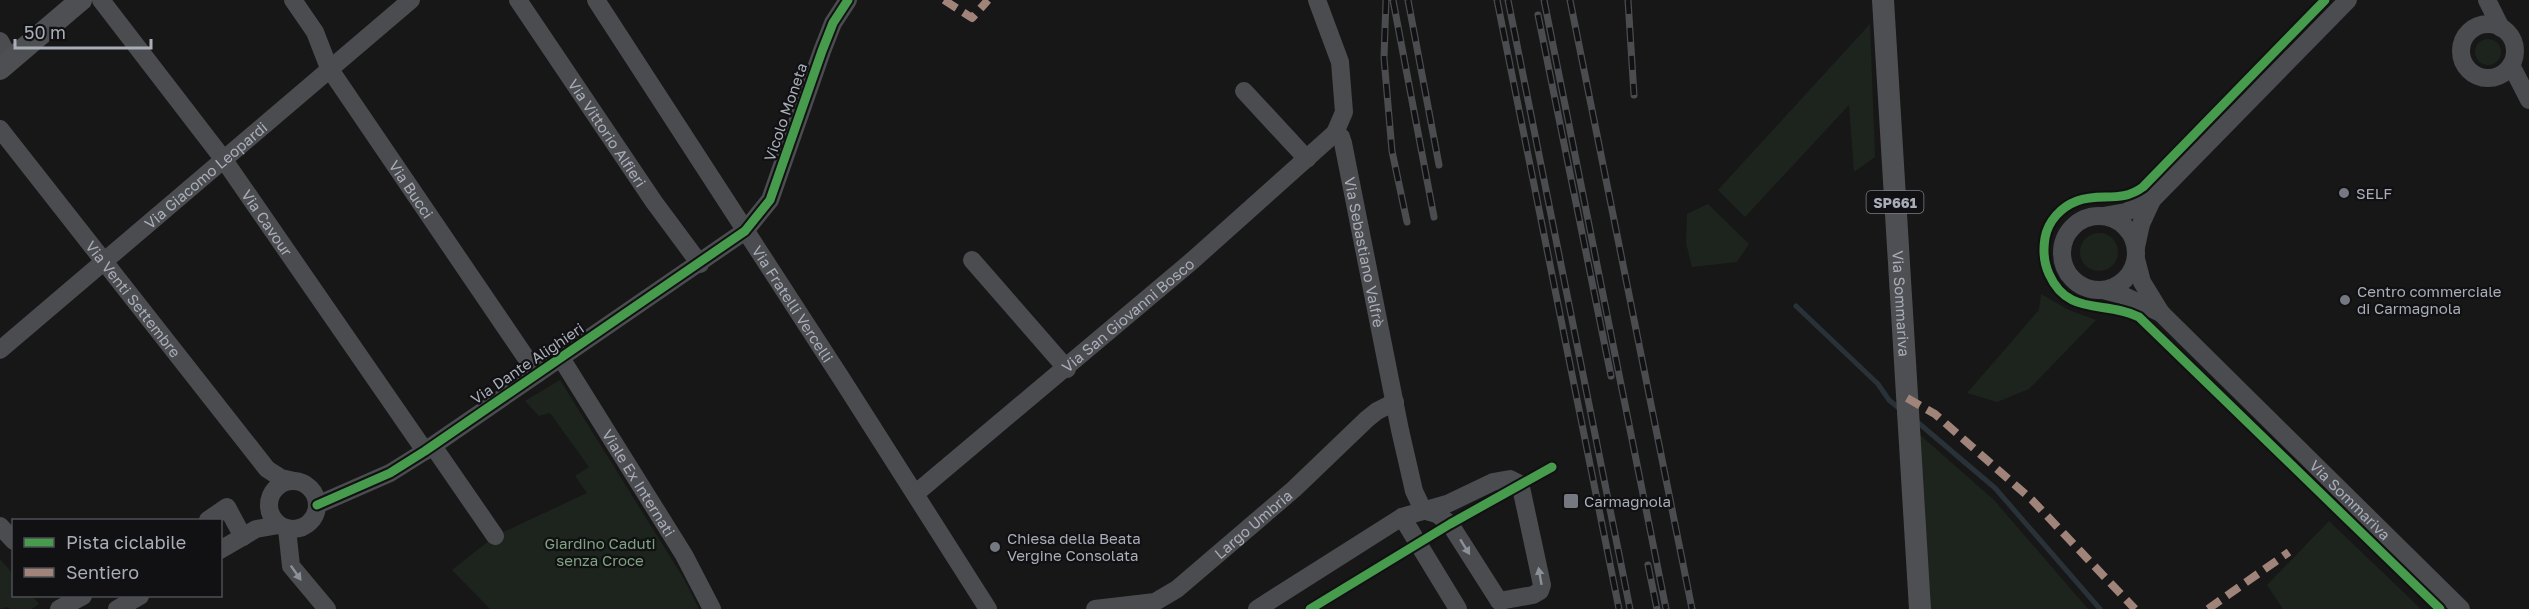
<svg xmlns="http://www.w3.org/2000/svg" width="2529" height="609" font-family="'Golos Text',sans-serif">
<rect width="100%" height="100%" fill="#171717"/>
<path fill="#1d241e" d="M1870 24 1875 157 1854 172 1849 105 1745 217 1718 190Z
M2475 52a13 13 0 1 1 26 0a13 13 0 1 1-26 0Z
M1708 204 1749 244 1737 262 1692 267 1686 243 1687 214Z
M2080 252a19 19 0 1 1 38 0a19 19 0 1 1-38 0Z
M2041 294 2069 310 2096 320 2029 389 1997 402 1967 393 2039 310Z
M560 380 684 579 699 609H490L452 570 495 536 587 493 575 476 589 467 550 413 539 416 525 401Z
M1919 434 1994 500 2088 609H1929Z
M2329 521 2421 609H2283L2267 585Z
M0 559 13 574 14 596H32L39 604 32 609H10L8 607 0 609Z"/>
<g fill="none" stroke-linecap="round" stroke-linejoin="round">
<path stroke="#2a3239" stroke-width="5" d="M1796 306 1878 384 1889 400 1900 409
M1915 420 1995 488 2100 609"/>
<g stroke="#4b4c50" stroke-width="18">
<path id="s1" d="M101 0 224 160 425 451"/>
<path id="s2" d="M293 0 315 32 329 68 537 374"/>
<path id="s3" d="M518 0 654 202 700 264"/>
<path id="s4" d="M596 0 843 381 988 609"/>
<path id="s5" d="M1317 0 1340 62 1344 112 1335 133 1341 137 1343 143 1400 430 1414 491 1423 510"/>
<path d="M2487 0 2501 28"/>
<circle cx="2488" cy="51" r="27"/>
<path d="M0 41 10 60"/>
<path d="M2511 65 2529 100"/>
<path d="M1244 91 1307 159"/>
<path id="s6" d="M0 129 267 469 281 478 294 481"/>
<circle cx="2099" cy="253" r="37"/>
<path d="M2103 216 2126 212 2152 200 2348 0"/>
<path d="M2136 247 2141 224 2152 200"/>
<path id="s7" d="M2136 259 2142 282 2161 313 2461 609"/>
<path d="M972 260 1067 369"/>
<path d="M2103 290 2122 295 2161 313"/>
<path id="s8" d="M0 350 411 0"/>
<path id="s9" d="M561 358 684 555 712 609"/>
<path d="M433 446 495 536"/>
<circle cx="293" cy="505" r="24"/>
<path id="s10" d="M915 494 1193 260 1335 133"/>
<path d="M317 505 390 473 425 451 745 231 770 200 822 51 833 23 848 0"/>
<path d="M1423 510 1437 514 1450 524 1499 601"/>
<path d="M1402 517 1458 609"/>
<path d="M208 520 227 507 243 537"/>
<path d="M0 526 14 541"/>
<path d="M287 529 291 566 327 609"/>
<path d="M220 550 256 529 279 525"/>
<path d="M59 609 83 596"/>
<path d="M117 609 140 596"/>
<path id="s11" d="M1095 609 1155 602 1177 589 1294 489 1367 419 1377 411 1395 402"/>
<path d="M1257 609 1402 517 1447 504 1493 482 1510 479 1520 484 1522 492 1542 585 1540 591 1533 595 1499 601"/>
</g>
<g stroke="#4d4f52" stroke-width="22">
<path id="s12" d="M1883 0 1920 609"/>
<path d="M0 69 81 0"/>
</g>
<defs>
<path id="rail" d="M1386 0 1384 58 1392 151 1407 222
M1393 0 1434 217
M1408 0 1439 165
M1497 0 1619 609
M1508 0 1630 609
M1544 0 1666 609
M1570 0 1692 609
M1628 0 1634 95
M1538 15 1611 376
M1648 565 1657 609"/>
</defs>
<use href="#rail" stroke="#4b4c4f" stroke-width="7"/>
<use href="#rail" stroke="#111113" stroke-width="4.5" stroke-dasharray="14" stroke-linecap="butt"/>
<path stroke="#a18479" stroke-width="8" stroke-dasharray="15 8" stroke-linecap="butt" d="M944 0 972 18 988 0
M1907 398 1935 414 2032 500 2135 609
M2208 609 2289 552"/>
<defs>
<path id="cycleway" d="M2325 0 2143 187C2120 204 2101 192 2077 201 2061 207 2048 221 2045 238 2043 250 2044 263 2049 274 2068 317 2105 300 2139 317L2440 609
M317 505 390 473 425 451 745 231 770 200 822 51 833 23 848 0
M1310 609 1450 524 1552 467"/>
</defs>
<use href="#cycleway" stroke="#111113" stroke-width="13"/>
<use href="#cycleway" stroke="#469c4c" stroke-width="9"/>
</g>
<defs><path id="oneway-solid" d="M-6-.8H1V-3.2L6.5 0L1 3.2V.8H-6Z" transform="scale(1.5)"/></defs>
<g fill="#8c9099">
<use href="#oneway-solid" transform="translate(1465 547) rotate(58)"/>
<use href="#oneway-solid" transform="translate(296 573) rotate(55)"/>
<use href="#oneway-solid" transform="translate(1540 576) rotate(-100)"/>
</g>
<g fill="#757880" stroke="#111113" stroke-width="2">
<circle cx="2344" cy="193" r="6"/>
<circle cx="2345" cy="300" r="6"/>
<rect x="1563" y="493" width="16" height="16" rx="3"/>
<circle cx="995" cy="547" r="6"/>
</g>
<g text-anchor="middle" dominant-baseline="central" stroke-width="4.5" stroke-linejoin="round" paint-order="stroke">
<rect fill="#111113" stroke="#7b7e86" stroke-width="1.5" x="1866.5" y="191" width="57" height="22" rx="4.5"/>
<g font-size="14" font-weight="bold" fill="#a8adb8">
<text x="1895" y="202">SP661</text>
</g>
<g font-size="15" fill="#a8adb8" stroke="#111113">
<text transform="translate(785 112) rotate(-71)">Vicolo Moneta</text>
<text stroke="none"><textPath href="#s3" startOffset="160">Via Vittorio Alfieri</textPath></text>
<text stroke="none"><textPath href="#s8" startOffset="270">Via Giacomo Leopardi</textPath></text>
<text stroke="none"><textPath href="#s2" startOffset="224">Via Bucci</textPath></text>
<text stroke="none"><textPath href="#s1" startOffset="278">Via Cavour</textPath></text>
<text stroke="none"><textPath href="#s5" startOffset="264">Via Sebastiano Valfrè</textPath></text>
<text stroke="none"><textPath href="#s6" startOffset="216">Via Venti Settembre</textPath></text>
<text stroke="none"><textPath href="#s4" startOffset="362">Via Fratelli Vercelli</textPath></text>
<text stroke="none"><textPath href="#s12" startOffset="304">Via Sommariva</textPath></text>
<text stroke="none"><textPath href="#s10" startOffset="278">Via San Giovanni Bosco</textPath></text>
<text transform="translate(527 363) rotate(-34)">Via Dante Alighieri</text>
<text stroke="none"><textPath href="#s9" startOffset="147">Viale Ex Internati</textPath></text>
<text stroke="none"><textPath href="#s7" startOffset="326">Via Sommariva</textPath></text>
<text stroke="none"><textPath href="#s11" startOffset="186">Largo Umbria</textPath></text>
</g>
<g font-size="15" fill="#a8adb8" stroke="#111113" text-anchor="start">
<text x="2356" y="193">SELF</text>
<text x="2357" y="291">Centro commerciale<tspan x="2357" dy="17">di Carmagnola</tspan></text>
<text x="1584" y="501">Carmagnola</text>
<text x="1007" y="538">Chiesa della Beata<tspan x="1007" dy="17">Vergine Consolata</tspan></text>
</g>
<g font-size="15" fill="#7fa381" stroke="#111113">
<text x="600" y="543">Giardino Caduti<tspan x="600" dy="17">senza Croce</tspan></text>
</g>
</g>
<rect x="12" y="519" width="210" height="78" fill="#111113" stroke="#4d4f55" stroke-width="1.5"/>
<rect x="24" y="538" width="30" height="9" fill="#469c4c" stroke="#4d4f55" stroke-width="1.5"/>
<text x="66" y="549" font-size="18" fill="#a8adb8">Pista ciclabile</text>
<rect x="24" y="568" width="30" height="9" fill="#a18479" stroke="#4d4f55" stroke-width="1.5"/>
<text x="66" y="579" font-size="18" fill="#a8adb8">Sentiero</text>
<path d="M15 39v9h136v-9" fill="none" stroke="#a8adb8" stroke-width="3"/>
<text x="24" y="39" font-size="18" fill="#a8adb8" stroke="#111113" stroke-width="4.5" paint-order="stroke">50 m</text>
</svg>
